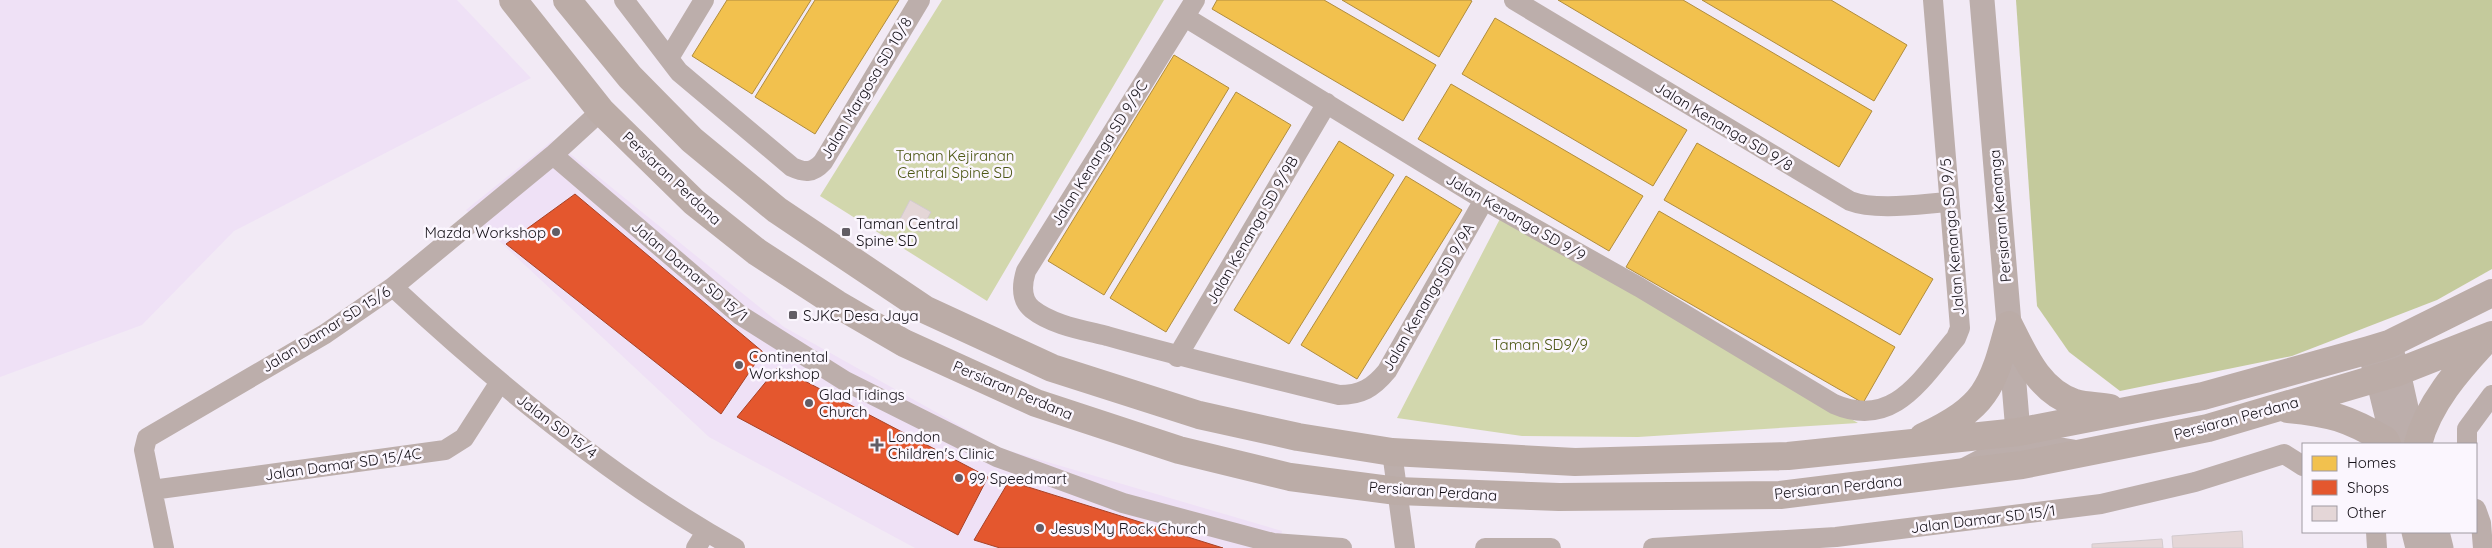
<svg xmlns="http://www.w3.org/2000/svg" width="2492" height="548" font-family="Quicksand,sans-serif">
<rect width="100%" height="100%" fill="#f2eaf5"/>
<path fill="#efe1f6" d="M0 0H457L531 78 234 231 142 325 0 377Z
M553 140 784 327 1000 448 1282 531 1278 548H915L709 437 466 210Z"/>
<path fill="#d2d7ad" d="M942 0H1164L987 301 820 196Z
M1502 215 1858 423 1638 437 1522 436 1397 418Z"/>
<path fill="#c4ca9c" d="M2016 0H2492V269L2437 300 2292 356 2120 391 2069 352 2037 306Z"/>
<path fill="#f2c14e" stroke="#b08c3e" d="M727 0H811L752 94 692 56Z
M815 0H899L815 134 755 97Z
M1217 0H1324L1436 65 1403 121 1212 9Z
M1342 0H1470L1472 1 1439 57Z
M1558 0H1683L1872 111 1839 167Z
M1702 0H1831L1907 45 1874 101Z
M1495 18 1687 130 1653 186 1462 74Z
M1174 55 1229 88 1104 295 1048 261Z
M1451 84 1643 196 1609 251 1418 139Z
M1236 92 1291 125 1166 332 1110 298Z
M1339 141 1394 175 1289 344 1234 310Z
M1697 143 1933 279 1900 335 1664 200Z
M1406 176 1462 210 1357 379 1301 345Z
M1659 211 1895 347 1863 403 1626 267Z"/>
<path fill="#e4572e" stroke="#a64227" d="M575 194 763 352 721 414 506 244Z
M778 367 988 477 958 535 737 417Z
M1009 481 1223 548H1000L974 540Z"/>
<path fill="#e4d6d7" stroke="#d3cbce" d="M910 200 931 212 920 232 899 221Z
M2242 531 2243 548H2173L2172 536Z
M2162 539 2163 548H2092V544Z"/>
<g fill="none" stroke-linecap="round" stroke-linejoin="round">
<path stroke="#bcaeab" stroke-width="20" d="M624 0 679 72 792 167C805 173 813 173 823 162L920 0
M1195 0 1026 271C1022 284 1020 299 1032 309 1052 325 1083 330 1107 336 1184 358 1261 376 1339 395 1361 395 1373 388 1387 371L1484 200
M1514 0 1850 201C1876 211 1920 204 1948 202
M1185 17 1484 200 1639 287 1834 404C1894 430 1922 378 1956 338L1960 328 1933 0
M669 58 704 0
M553 155 740 315 845 381 997 457 1123 503 1273 543 1342 548
M393 287C495 382 613 480 735 548
M1177 357 1327 103
M2467 444V429L2492 395
M1392 452 1405 548
M152 490 445 450 464 438 500 382
M2476 509 2481 523 2483 548
M2376 532 2377 548
M164 548 144 450 147 438 325 334 393 287 553 155 601 111
M696 548 706 532
M1485 548H1551
M1653 548 1836 537 2101 504 2195 482 2284 454 2303 466"/>
<path stroke="#bcaeab" stroke-width="25" d="M1982 0 2018 432 2031 445 2073 452
M2389 344 2398 372 2414 444
M2369 350 2378 378 2394 444
M1967 469 2006 449 2018 432
M2414 532 2418 548
M2437 532 2441 548"/>
<path stroke="#bbaca7" stroke-width="28" d="M513 0 601 111 694 202 757 252 837 304 904 343 1036 403 1179 450 1290 477 1397 491 1559 497 1780 495 2022 465 2208 428 2398 372 2492 335
M567 0 630 77 692 140 777 210 926 310 1052 368 1199 415 1298 437 1392 452 1575 462 1788 456 2018 432 2203 396 2369 350 2389 344 2492 293
M2009 325C2024 355 2039 391 2075 403 2085 406 2099 406 2110 408
M2288 409C2330 413 2348 418 2385 440L2387 444
M1923 437C1986 407 1992 389 2009 325
M2418 444C2428 404 2458 370 2486 340"/>
</g>
<g fill="#625d65" stroke="#fbf6fe" stroke-width="2">
<circle cx="556" cy="232" r="5"/>
<rect x="841" y="227" width="10" height="10" rx="2.5"/>
<rect x="788" y="310" width="10" height="10" rx="2.5"/>
<circle cx="739" cy="365" r="5"/>
<circle cx="809" cy="403" r="5"/>
<path d="M874.5 437.5h5v5h5v5h-5v5h-5v-5h-5v-5h5z"/>
<circle cx="959" cy="478" r="5"/>
<circle cx="1040" cy="528" r="5"/>
</g>
<g text-anchor="middle" dominant-baseline="central" stroke-width="5" stroke-linejoin="round" paint-order="stroke">
<g font-size="15" fill="#151118" stroke="#fbf6fe">
<text transform="translate(866 88) rotate(-59)">Jalan Margosa SD 10/8</text>
<text transform="translate(1724 126) rotate(31)">Jalan Kenanga SD 9/8</text>
<text transform="translate(1099 153) rotate(-58)">Jalan Kenanga SD 9/9C</text>
<text transform="translate(672 178) rotate(43)">Persiaran Perdana</text>
<text transform="translate(2000 216) rotate(-95)">Persiaran Kenanga</text>
<text transform="translate(1516 217) rotate(30)">Jalan Kenanga SD 9/9</text>
<text transform="translate(1252 230) rotate(-60)">Jalan Kenanga SD 9/9B</text>
<text transform="translate(1952 237) rotate(-95)">Jalan Kenanga SD 9/5</text>
<text transform="translate(690 271) rotate(40)">Jalan Damar SD 15/1</text>
<text transform="translate(1428 297) rotate(-60)">Jalan Kenanga SD 9/9A</text>
<text transform="translate(326 329) rotate(-32)">Jalan Damar SD 15/6</text>
<text transform="translate(1013 390) rotate(23)">Persiaran Perdana</text>
<text transform="translate(2236 418) rotate(-15)">Persiaran Perdana</text>
<text transform="translate(557 426) rotate(37)">Jalan SD 15/4</text>
<text transform="translate(343 464) rotate(-8)">Jalan Damar SD 15/4C</text>
<text transform="translate(1838 487) rotate(-6)">Persiaran Perdana</text>
<text transform="translate(1433 491) rotate(4)">Persiaran Perdana</text>
<text transform="translate(1983 519) rotate(-7)">Jalan Damar SD 15/1</text>
</g>
<g font-size="15" fill="#4c5613" stroke="#fbf6fe">
<text x="955" y="155">Taman Kejiranan<tspan x="955" dy="17">Central Spine SD</tspan></text>
<text x="1540" y="344">Taman SD9/9</text>
</g>
<g font-size="15" fill="#151118" stroke="#fbf6fe" text-anchor="start">
<text x="856" y="223">Taman Central<tspan x="856" dy="17">Spine SD</tspan></text>
<text x="546" y="232" text-anchor="end">Mazda Workshop</text>
<text x="803" y="315">SJKC Desa Jaya</text>
<text x="749" y="356">Continental<tspan x="749" dy="17">Workshop</tspan></text>
<text x="819" y="394">Glad Tidings<tspan x="819" dy="17">Church</tspan></text>
<text x="888" y="436">London<tspan x="888" dy="17">Children's Clinic</tspan></text>
<text x="969" y="478">99 Speedmart</text>
<text x="1050" y="528">Jesus My Rock Church</text>
</g>
</g>
<rect x="2302" y="443" width="175" height="90" fill="#fbf6fe" stroke="#9f9aa2"/>
<rect x="2312" y="456" width="25" height="15" fill="#f2c14e" stroke="#9f9aa2"/>
<text x="2347" y="468" font-size="15" fill="#151118">Homes</text>
<rect x="2312" y="480" width="25" height="15" fill="#e4572e" stroke="#9f9aa2"/>
<text x="2347" y="493" font-size="15" fill="#151118">Shops</text>
<rect x="2312" y="506" width="25" height="15" fill="#e4d6d7" stroke="#9f9aa2"/>
<text x="2347" y="518" font-size="15" fill="#151118">Other</text>
</svg>
